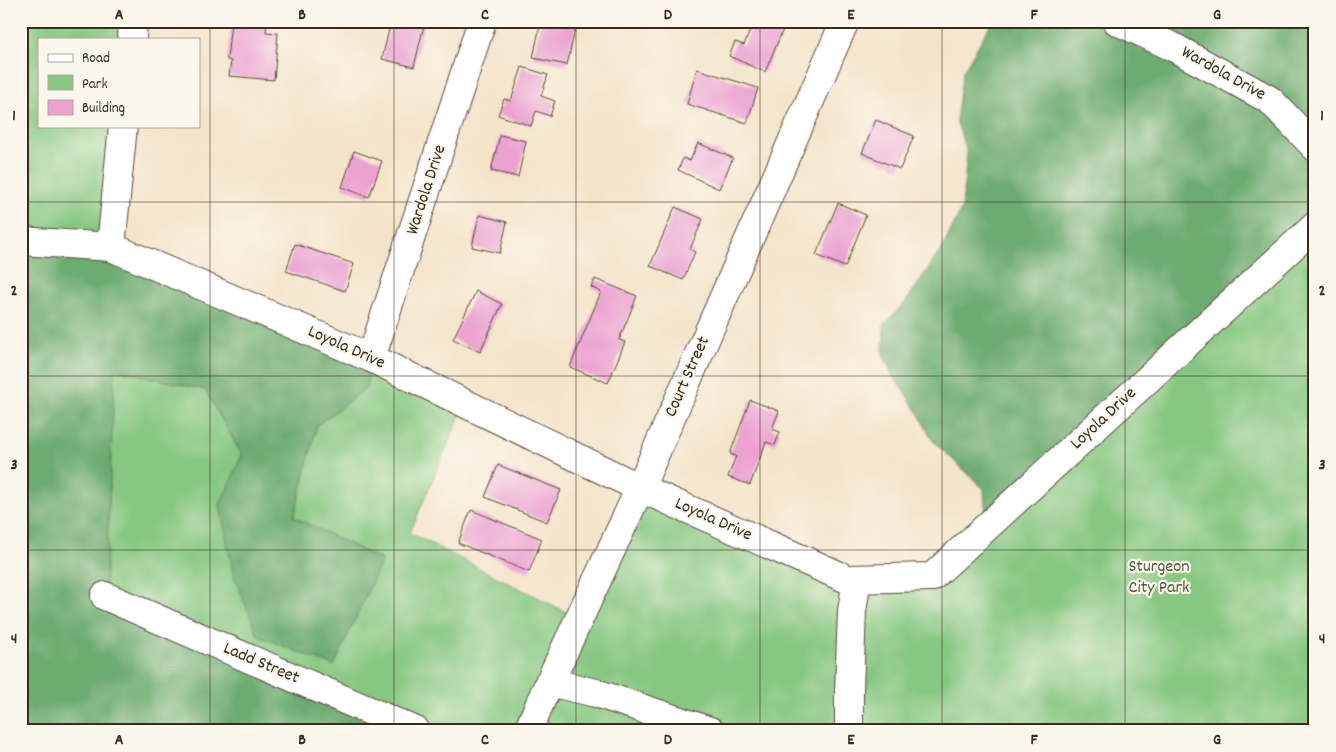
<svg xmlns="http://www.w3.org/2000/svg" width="1336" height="752" font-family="Dekko,sans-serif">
<rect width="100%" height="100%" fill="#fbf7ec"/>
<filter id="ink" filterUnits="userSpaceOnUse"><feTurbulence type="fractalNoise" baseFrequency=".02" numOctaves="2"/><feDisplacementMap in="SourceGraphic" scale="10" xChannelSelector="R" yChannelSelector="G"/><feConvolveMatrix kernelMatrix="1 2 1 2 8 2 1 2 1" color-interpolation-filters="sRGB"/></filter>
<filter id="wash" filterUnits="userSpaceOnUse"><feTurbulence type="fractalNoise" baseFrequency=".0096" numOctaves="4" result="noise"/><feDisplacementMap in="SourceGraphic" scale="20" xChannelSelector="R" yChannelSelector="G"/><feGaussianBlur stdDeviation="1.12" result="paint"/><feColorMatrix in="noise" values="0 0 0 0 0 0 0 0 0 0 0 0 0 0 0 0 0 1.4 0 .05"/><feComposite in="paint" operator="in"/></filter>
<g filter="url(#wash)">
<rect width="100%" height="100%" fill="#f4e4ca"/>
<path fill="#86c881" stroke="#607950" d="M21 21H126L124 39H39V126H114L104 238 21 232Z
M1315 226V731H416L105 596 114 369 205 390 242 455 220 505 382 560 294 517 317 425 366 388 371 358 465 404 410 533 578 618 640 488 847 579 932 577Z"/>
<path fill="#6cac6f" stroke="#546b46" d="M995 21H1315V226L989 525 985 507 984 489 933 441 916 409 892 375 883 355 884 325 906 301 943 247 962 207 967 153 956 120 963 71 989 27Z
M21 241 111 247 371 358 366 388 317 425 294 517 382 560 334 666 258 636 233 573 220 505 242 455 205 390 115 369 105 596 416 731H21Z"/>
<g id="blocks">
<path fill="#eba2d1" d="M231 21H267L266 32 278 33 274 80 229 76 231 61 227 60Z
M391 21H425L414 67 382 59Z
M541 21H577L567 65 533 58Z
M754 21H776L785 25 765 72 729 56 735 42 744 45Z
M522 67 548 75 541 96 555 101 550 116 536 111 531 126 498 115 504 99 511 101Z
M697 69 758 88 747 123 687 104Z
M876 120 914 136 900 169 862 153Z
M500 135 526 141 518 177 491 171Z
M698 143 733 158 719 189 678 170 683 158 690 161Z
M354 151 382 161 369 197 342 187Z
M838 203 866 215 845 267 816 255Z
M675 207 703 219 690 249 695 252 683 280 650 266Z
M479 215 507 222 500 253 472 247Z
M295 244 354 264 345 291 286 271Z
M595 279 637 296 619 340 625 342 608 383 570 367 601 292 591 287Z
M476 291 502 304 480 352 453 339Z
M750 400 779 411 772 429 780 432 775 445 766 442 750 485 728 477 736 456 730 454Z
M498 465 561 490 547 522 485 497Z
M471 510 542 539 529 572 458 543Z"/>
</g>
</g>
<g filter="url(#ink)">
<use href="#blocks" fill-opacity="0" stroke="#574638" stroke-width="1"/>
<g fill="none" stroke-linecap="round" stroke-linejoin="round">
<defs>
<path id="minor" d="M1117 21 1175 48 1270 100 1315 147
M132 39 133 21
M21 241 111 247 371 358 640 488 847 579 932 577 1315 226
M111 247 123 126
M371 358 482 21
M105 596 416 731
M549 682 596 693 710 731
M528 731 543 696 640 488 845 21
M849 731V690L852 611 857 579"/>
</defs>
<use href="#minor" stroke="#574638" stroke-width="30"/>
<use href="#minor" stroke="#fff" stroke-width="28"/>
</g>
</g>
<path fill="none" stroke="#3b2a1e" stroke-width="1" stroke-opacity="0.55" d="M210 21V731M394 21V731M576 21V731M760 21V731M942 21V731M1125 21V731M21 202H1315M21 376H1315M21 550H1315"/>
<g text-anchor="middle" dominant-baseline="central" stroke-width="4.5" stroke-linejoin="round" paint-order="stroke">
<g font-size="18" fill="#3b2a1e" stroke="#fbf7ec">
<text transform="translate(1223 74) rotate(29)">Wardola Drive</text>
<text transform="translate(427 190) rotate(-72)">Wardola Drive</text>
<text transform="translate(346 348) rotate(24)">Loyola Drive</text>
<text transform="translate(688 377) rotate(-66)">Court Street</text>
<text transform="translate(1104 419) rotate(-43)">Loyola Drive</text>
<text transform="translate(713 520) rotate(24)">Loyola Drive</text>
<text transform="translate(261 664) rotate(23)">Ladd Street</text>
</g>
<g font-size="18" fill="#52593c" stroke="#fbf7ec">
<text x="1159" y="567">Sturgeon<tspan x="1159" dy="21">City Park</tspan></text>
</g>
</g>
<rect width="1336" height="752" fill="none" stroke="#fbf7ec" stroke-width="55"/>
<rect x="38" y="38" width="162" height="90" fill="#fbf7ec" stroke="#aea59a"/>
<rect x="48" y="54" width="25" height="8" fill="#ffffff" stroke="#aea59a"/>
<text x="82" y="62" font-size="15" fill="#3b2a1e">Road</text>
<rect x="48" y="75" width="25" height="15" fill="#86c881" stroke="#aea59a"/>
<text x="82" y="88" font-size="15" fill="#3b2a1e">Park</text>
<rect x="48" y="100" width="25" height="15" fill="#eba2d1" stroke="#aea59a"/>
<text x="82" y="112" font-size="15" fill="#3b2a1e">Building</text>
<rect x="28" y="28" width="1280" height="696" fill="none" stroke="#3b2a1e" stroke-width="2"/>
<g font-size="16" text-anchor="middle" font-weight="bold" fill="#3b2a1e">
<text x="119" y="19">A</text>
<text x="302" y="19">B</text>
<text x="485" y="19">C</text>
<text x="668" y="19">D</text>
<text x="851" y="19">E</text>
<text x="1034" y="19">F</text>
<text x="1217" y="19">G</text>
<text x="14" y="120">1</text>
<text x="1322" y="120">1</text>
<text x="14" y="295">2</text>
<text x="1322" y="295">2</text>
<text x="14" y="469">3</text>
<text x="1322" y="469">3</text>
<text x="14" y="643">4</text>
<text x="1322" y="643">4</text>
<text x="119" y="744">A</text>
<text x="302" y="744">B</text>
<text x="485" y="744">C</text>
<text x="668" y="744">D</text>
<text x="851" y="744">E</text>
<text x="1034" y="744">F</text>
<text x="1217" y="744">G</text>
</g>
</svg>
